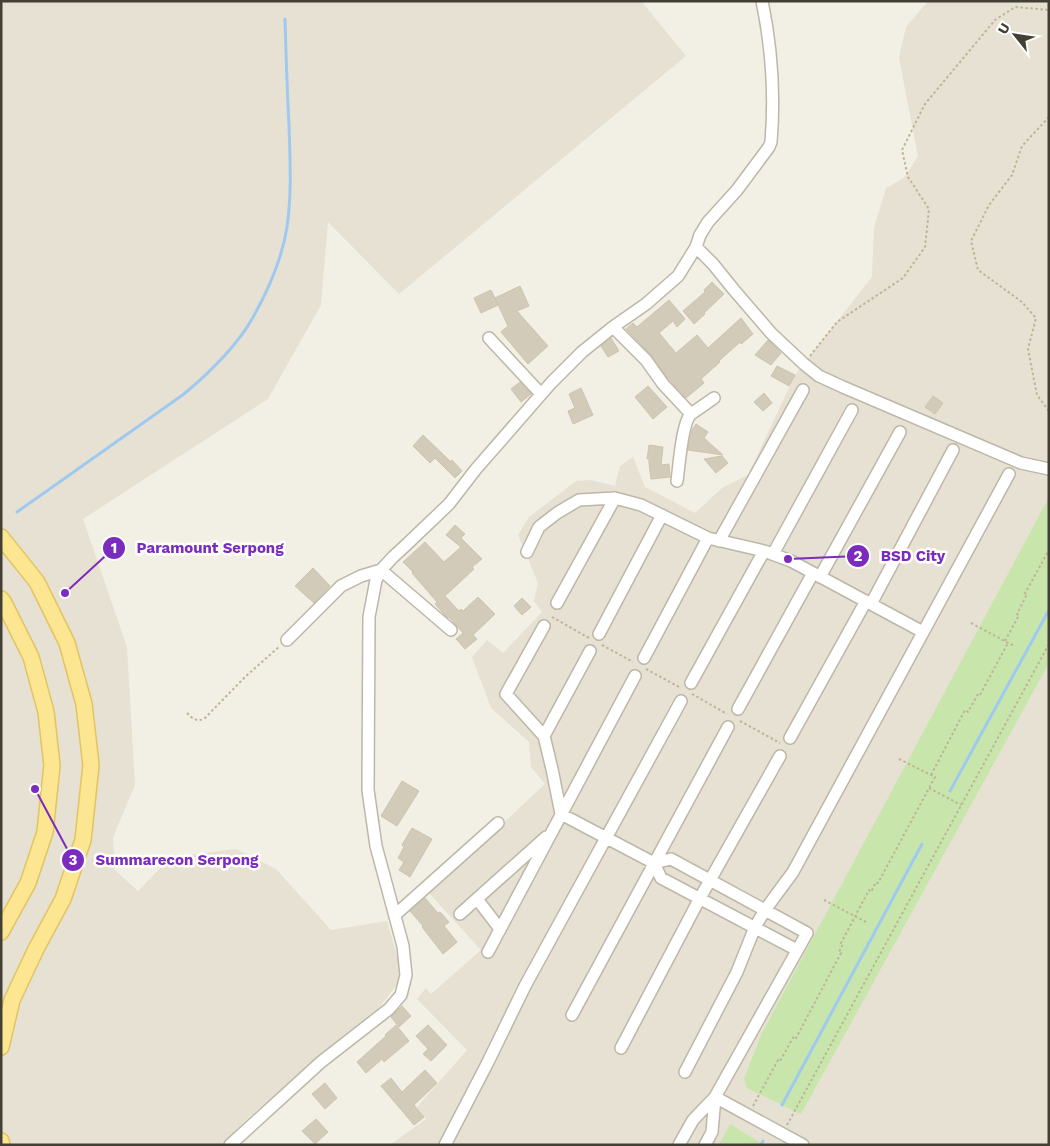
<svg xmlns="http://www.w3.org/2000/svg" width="1050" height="1146" font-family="'Work Sans',sans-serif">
<rect width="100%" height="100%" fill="#f2efe4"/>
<path fill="#e6e1d2" d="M1 1H641L686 56 399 294 328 222 321 305 268 399 83 519 127 647 135 785 113 837 115 870 138 891 171 857 236 849 276 869 331 930 387 921 399 962 398 983 379 1008 250 1116 221 1145H1Z
M928 1H1049V1145H390L426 1119 417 1107 467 1050 417 999 426 988 431 994 481 950 429 893 545 784 531 767 529 742 491 708 472 657 487 640 503 653 542 612 534 601 538 583 518 535 529 517 576 481 591 480 615 486 620 466 633 457 645 487 695 513 722 488 748 475 795 375 872 277 874 228 886 188 904 178 918 156 899 58 906 27Z"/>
<path fill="#c8e6ac" d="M1049 497V663L801 1114 747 1088 744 1079 761 1035Z
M730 1124 764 1145H719Z"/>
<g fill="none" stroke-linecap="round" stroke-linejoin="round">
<path stroke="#9fc9ef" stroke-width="3" d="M17 512 184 394C209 373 236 347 252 319 268 291 282 259 287 227 292 193 290 159 289 125 287 89 286 54 285 19
M950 791 1049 610
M782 1105 922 844
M761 1145 763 1141"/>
</g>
<path fill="#d3cbb9" stroke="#cec3ad" d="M712 282 724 294 704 313 705 314 694 324 683 311 705 292 704 290Z
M520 286 529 306 517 311 548 346 528 364 501 332 508 326 495 298Z
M491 290 498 305 481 313 474 298Z
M669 300 685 319 677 327 673 321 659 333 676 353 697 335 708 348 741 318 753 334 741 344 740 342 719 361 720 362 701 379 704 383 686 398 667 377 651 355 626 329 633 323 637 327Z
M611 338 619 351 608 357 601 346Z
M768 340 781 353 771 365 755 355Z
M777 366 795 375 789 386 771 376Z
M520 382 531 394 521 402 511 389Z
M648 386 667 407 653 419 635 397Z
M581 388 593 415 573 424 568 411 575 408 569 394Z
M764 393 772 403 763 411 754 402Z
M933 396 943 403 935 414 925 407Z
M696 424 708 432 704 438 723 455 688 450 692 430Z
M423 435 451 462 452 460 462 471 455 478 435 458 430 463 413 446Z
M649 445 663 447 661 465 669 464 670 477 651 479 649 463V459H647Z
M722 456 728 463 716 473 704 459Z
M455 525 465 534 461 538 482 559 472 567 474 569 445 596 459 611 461 609 463 611 478 597 495 614 473 635 477 639 465 649 456 639 463 633 449 617 448 618 444 614 435 604 437 602 412 573 413 572 403 562 425 542 444 562 461 547 446 535Z
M313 568 330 586 314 603 295 586Z
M522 598 531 607 522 615 514 606Z
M402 781 419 791 397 826 381 816Z
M412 828 432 839 410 877 399 870 404 862 398 858 404 847 402 845Z
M425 898 438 913 440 912 449 922 444 926 457 942 443 954 422 927 423 926 410 911Z
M402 1006 411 1016 399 1027 391 1017Z
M396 1025 409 1041 384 1062 382 1059 366 1073 357 1062 386 1036 385 1035Z
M428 1025 447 1045 431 1061 423 1054 428 1049 416 1036Z
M425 1070 437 1083 414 1105 424 1117 414 1125 381 1086 391 1078 402 1092Z
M325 1083 337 1098 325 1109 312 1094Z
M316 1119 328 1132 315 1144 302 1131Z"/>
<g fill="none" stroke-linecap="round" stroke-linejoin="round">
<defs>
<path id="minor" d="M696 247 713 264 734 290 771 333 804 364 819 376 843 387 1021 463 1049 469
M613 327 646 360 663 384 691 414 714 398
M489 338 541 394
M677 481C679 467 682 422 691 414
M719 541 803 390
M527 552 539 527 557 513 579 500 615 498 641 505 708 538 764 551 791 561 923 632
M773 554 852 410
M820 577 900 432
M557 603 615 498
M871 604 953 450
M544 626 506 694 544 736 552 769 561 814 654 863 661 878 797 950
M599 634 662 515
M287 640 341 586 361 576 381 570 451 630
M644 658 708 538
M691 683 764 551
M738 709 813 573
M544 736 590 651
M790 738 866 601
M654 863 671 859 807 933 715 1097 693 1120 679 1145
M477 899 500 929
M460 914 546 837
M395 915 498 823
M488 952 635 676
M572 1015 728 727
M621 1048 700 898 780 756
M685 1072 737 972 755 927 765 910 793 872 1009 474
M715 1097 803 1145
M230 1145 321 1062 389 1009 401 995 406 975 403 946 376 846 368 790 369 617 376 580 381 570 393 557 405 546 449 504 476 469 551 383 582 352 613 327 646 304 678 276 696 247 700 235 708 222 737 190 769 147 771 142C775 94 772 49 762 1
M445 1145 488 1062 525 986 681 701
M705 1145 712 1132 715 1097"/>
<path id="major" d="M1 537 37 582 67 643 84 704 91 765 83 840 63 899 36 949 12 1000 1 1047
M1 599 4 603 31 657 46 712 52 765 45 832 28 883 1 932
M1 1141 2 1145"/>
</defs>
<use href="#minor" stroke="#bdb7a7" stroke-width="14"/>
<use href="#major" stroke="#e2c461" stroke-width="18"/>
<path stroke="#bfb498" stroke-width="2" stroke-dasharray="2.5 2.5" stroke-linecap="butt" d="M1049 117 1022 146 1012 175 989 205 971 241 978 270 1022 302 1036 318 1028 349 1037 395 1049 411
M810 356 837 322 903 278 925 247 929 209 908 177 902 150 925 104 995 20 1015 7 1049 10
M552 617 589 638
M971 623 1014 646
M1005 641 1019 615 1017 614 1026 596 1024 595 1049 550
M602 645 633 662
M646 669 681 688
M692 694 727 714
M187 713C192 718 196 722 204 719L246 676 280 646
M740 721 780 743
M931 775 965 710 968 712 978 694 980 695 1008 643
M929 788 961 805
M824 900 866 922
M753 1106 778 1060 780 1061 794 1036 796 1038 841 953 839 952 843 944 841 943 869 890 871 892 876 882 878 883 935 777 899 759
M787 1125 1049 644"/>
<use href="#minor" stroke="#fff" stroke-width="11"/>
<use href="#major" stroke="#fde691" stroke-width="15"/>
</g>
<path fill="none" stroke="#7b2cbf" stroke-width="2" d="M65 593L114 548M788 559L858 556M35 789L73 860"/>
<g fill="#7b2cbf" stroke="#fff" stroke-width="2">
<circle cx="65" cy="593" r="5"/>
<circle cx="788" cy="559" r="5"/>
<circle cx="35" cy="789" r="5"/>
<circle cx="114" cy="548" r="12"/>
<circle cx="858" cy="556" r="12"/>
<circle cx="73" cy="860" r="12"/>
</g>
<g font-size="15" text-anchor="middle" font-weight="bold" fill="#fff">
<text x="114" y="553">1</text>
<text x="858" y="561">2</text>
<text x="73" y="865">3</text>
</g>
<g font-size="15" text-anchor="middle" font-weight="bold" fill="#7b2cbf" stroke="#fff" stroke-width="5" stroke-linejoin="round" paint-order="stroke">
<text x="210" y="553">Paramount Serpong</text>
<text x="913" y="561">BSD City</text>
<text x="177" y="865">Summarecon Serpong</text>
</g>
<rect width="1050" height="1146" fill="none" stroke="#443f34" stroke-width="5"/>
<g transform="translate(1015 35) rotate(300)" stroke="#ffffff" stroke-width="4" paint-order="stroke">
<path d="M0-4L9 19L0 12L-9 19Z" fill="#443f34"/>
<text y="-8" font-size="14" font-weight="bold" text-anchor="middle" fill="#443f34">U</text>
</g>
</svg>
